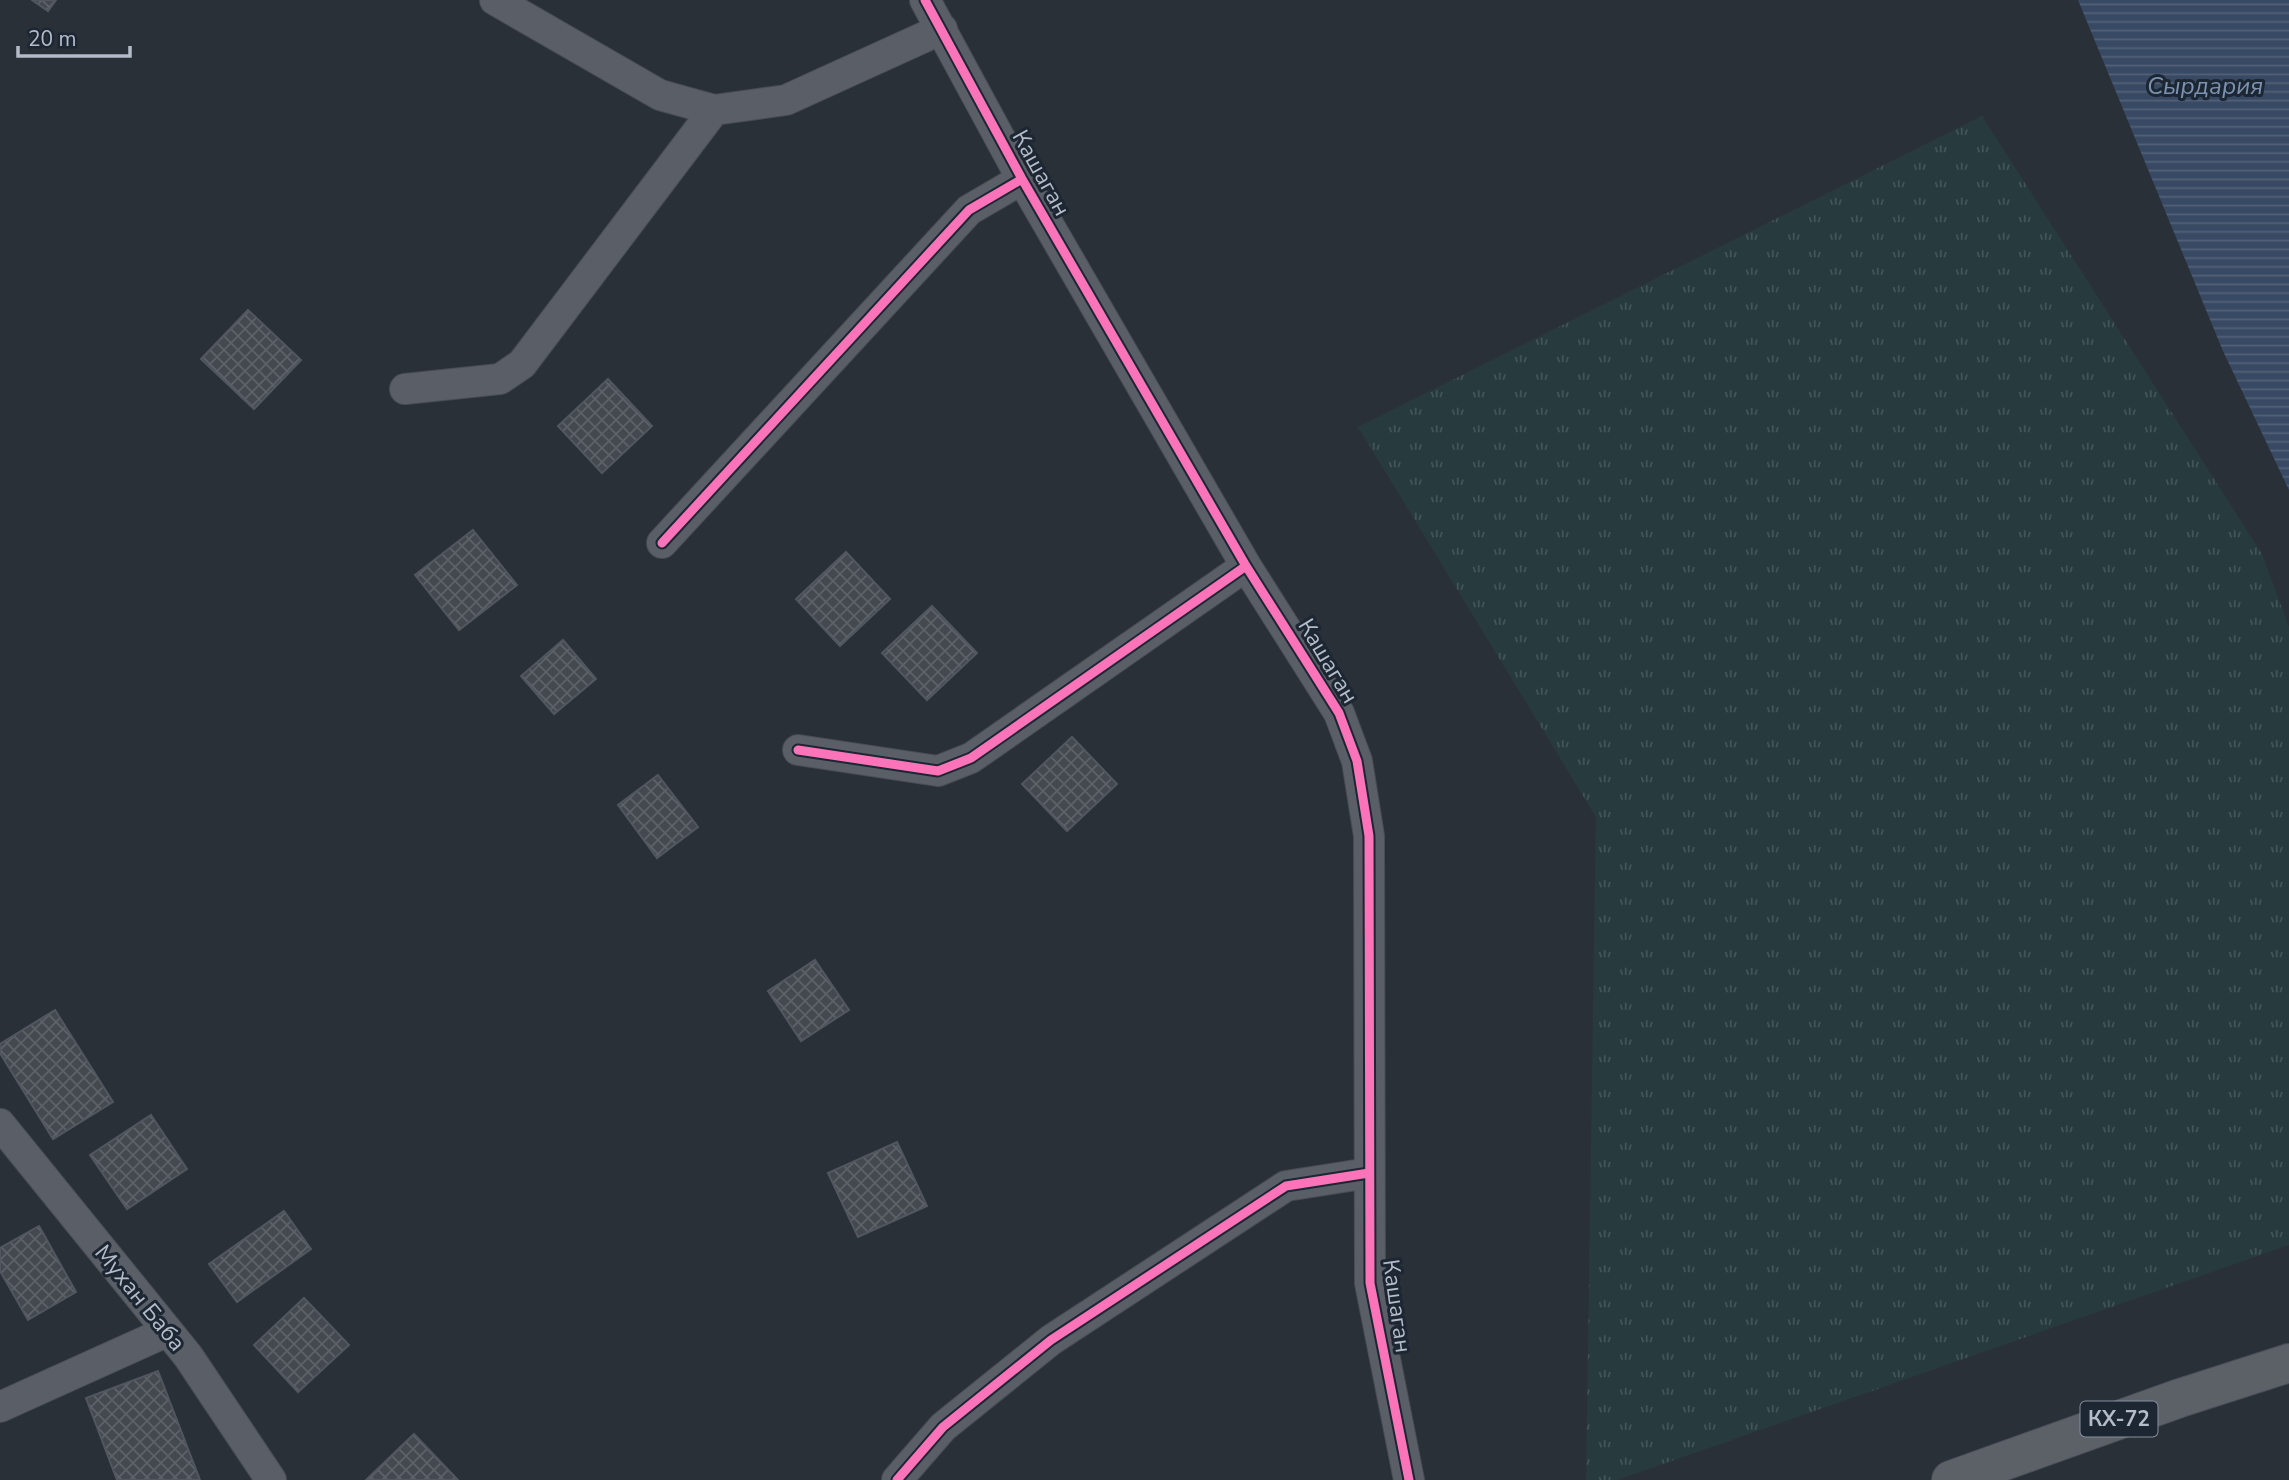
<svg xmlns="http://www.w3.org/2000/svg" width="2289" height="1480" font-family="'Nunito Sans',sans-serif">
<defs>
<pattern id="grass-tufts" width="24" height="20" patternUnits="userSpaceOnUse" patternTransform="scale(1.75)"><rect width="24" height="20" fill="#273a3e"/><path d="M3 7l-1-3M5 7V3M7 7l1-3M15 17l-1-3M17 17v-4M19 17l1-3" fill="none" stroke="#445559"/></pattern>
<pattern id="water-rules" width="6" height="5" patternUnits="userSpaceOnUse" patternTransform="scale(1.75)"><rect width="6" height="5" fill="#384963"/><path d="M0 2.5h6" fill="none" stroke="#526178"/></pattern>
<pattern id="building-cross-hatch" width="8" height="8" patternUnits="userSpaceOnUse" patternTransform="scale(1.75)"><rect width="8" height="8" fill="#444950"/><path d="M0 0l8 8M0 8l8-8" fill="none" stroke="#5d6168"/></pattern>
</defs>
<rect width="100%" height="100%" fill="#2a3038"/>
<path fill="url(#grass-tufts)" d="M1982 116 2262 554 2289 627V1245L1617 1480H1586L1596 817 1358 427Z"/>
<path fill="url(#water-rules)" d="M2078 0H2289V490L2223 351Z"/>
<path fill="url(#building-cross-hatch)" stroke="#52575f" stroke-width="2" d="M32 0H56L48 11Z
M248 310 301 360 254 409 201 359Z
M608 379 652 426 602 473 558 426Z
M473 530 517 585 459 630 415 575Z
M846 552 890 599 840 646 796 599Z
M932 606 977 653 927 700 882 653Z
M563 640 596 679 554 714 521 676Z
M1072 737 1117 784 1067 831 1022 784Z
M658 775 698 827 657 858 618 805Z
M815 960 849 1010 801 1041 768 991Z
M55 1010 113 1102 53 1139 0 1053V1044Z
M151 1115 187 1169 127 1209 90 1155Z
M897 1142 927 1206 858 1237 828 1173Z
M284 1211 311 1249 237 1302 209 1264Z
M39 1226 76 1292 28 1320 0 1271V1248Z
M304 1298 349 1345 298 1392 254 1345Z
M158 1371 200 1480H117L86 1398Z
M414 1434 458 1480H366Z"/>
<g fill="none" stroke-linecap="round" stroke-linejoin="round">
<defs>
<path id="minor" d="M495 0 660 95 714 110 786 100 942 29
M925 0 1022 179 1246 566 1339 713 1357 761 1369 836 1370 1283 1409 1480
M405 389 500 379 522 364 714 110
M662 543 969 210 1022 179
M798 750 938 771 971 758 1246 566
M0 1124 188 1356 271 1480
M0 1407 166 1332
M897 1480 943 1427 1051 1340 1286 1186 1369 1173"/>
<path id="primary" d="M1951 1480 2180 1398 2289 1363"/>
</defs>
<use href="#minor" stroke="#484c53" stroke-width="32"/>
<use href="#primary" stroke="#484c55" stroke-width="40"/>
<use href="#minor" stroke="#5a5e66" stroke-width="30"/>
<use href="#primary" stroke="#5c6168" stroke-width="38"/>
<defs>
<path id="cycleway" d="M925 0 1022 179 1246 566 1339 713 1357 761 1369 836 1370 1283 1409 1480
M662 543 969 210 1022 179
M798 750 938 771 971 758 1246 566
M897 1480 943 1427 1051 1340 1286 1186 1369 1173"/>
</defs>
<use href="#cycleway" stroke="#1d2633" stroke-width="13"/>
<use href="#cycleway" stroke="#fb73b8" stroke-width="9"/>
</g>
<g text-anchor="middle" dominant-baseline="central" stroke-width="6" stroke-linejoin="round" paint-order="stroke">
<rect fill="#1d2633" stroke="#878f9c" stroke-width="2" x="2080.5" y="1401.5" width="77" height="35" rx="5"/>
<g font-size="21" font-weight="bold" fill="#b4bcc9">
<text x="2119" y="1419">КХ-72</text>
</g>
<g font-size="23" fill="#b4bcc9" stroke="#1d2633">
<text transform="translate(1041 173) rotate(61)">Кашаган</text>
<text transform="translate(1328 661) rotate(59)">Кашаган</text>
<text transform="translate(140 1298) rotate(51)">Мухан Баба</text>
<text transform="translate(1397 1306) rotate(82)">Кашаган</text>
</g>
<g font-size="24" font-style="italic" fill="#7c92b1" stroke="#1d2633">
<text x="2205" y="86">Сырдария</text>
</g>
</g>
<path d="M18 46v10h112v-10" fill="none" stroke="#b4bcc9" stroke-width="3.5"/>
<text x="28" y="46" font-size="21" fill="#b4bcc9" stroke="#1d2633" stroke-width="5" paint-order="stroke">20 m</text>
</svg>
